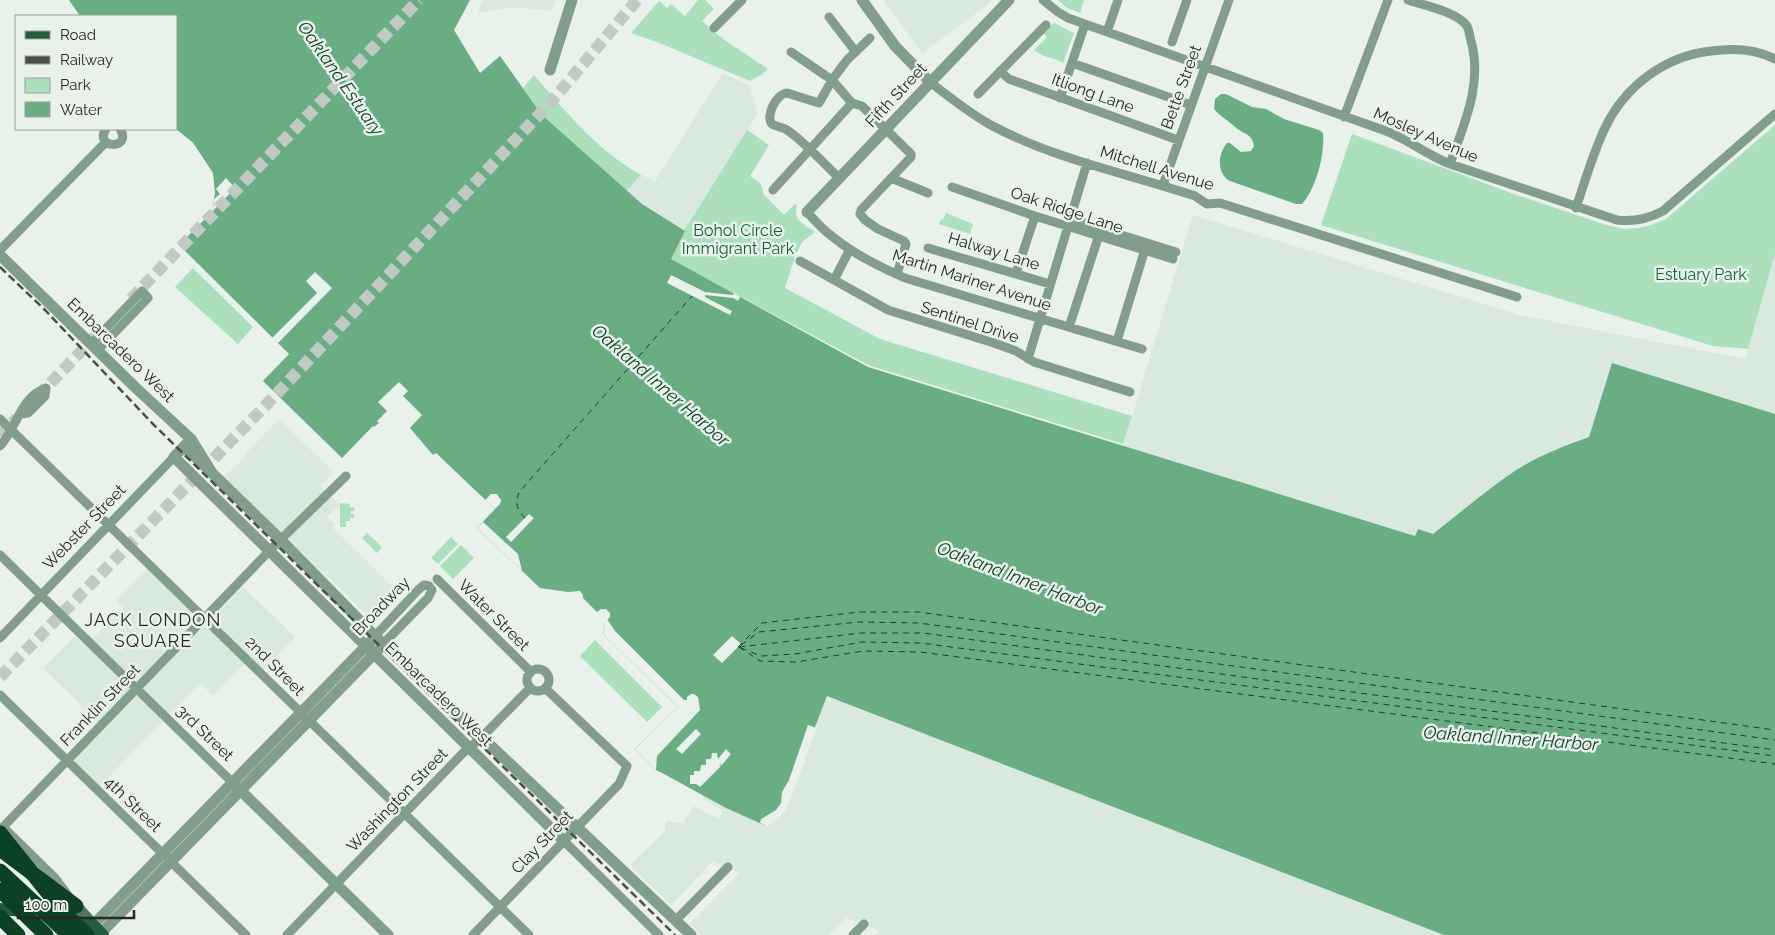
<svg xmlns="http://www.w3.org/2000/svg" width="1775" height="935" font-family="Raleway,sans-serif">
<rect width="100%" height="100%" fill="#e8f1ea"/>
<path fill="#d9e9dd" d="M483 0H556L552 11 511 7 478 13Z
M883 0H992L985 7 922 53Z
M723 73 750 86 757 114 685 231 642 204 626 191 641 175 655 181Z
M1193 215 1520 315 1745 359 1775 254V414L1612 363 1589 437 1566 445 1539 457 1507 476 1433 534 1416 536 1123 446Z
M279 419 334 472 320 486 340 505 327 517 336 525 333 528 394 588 397 586 403 592 393 602 391 600 387 603 372 620 224 477 246 456 245 454Z
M149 568 207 625 243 587 295 637 263 670 250 658 213 695 200 683 99 787 73 761 104 728 43 668 75 636 85 646 123 608 116 601Z
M827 695 1444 935H875L879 931 846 918 829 935H701L690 924 740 873 713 861 671 905 630 865 665 831 666 821 684 823 693 806 719 819 723 810 702 798 704 795 764 825 784 807Z"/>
<path fill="#acdfbc" d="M698 0H705L714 9 702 21 723 39 768 69 761 75 750 81 657 42 631 33 659 1 667 8 671 4 685 16Z
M1058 0H1084L1080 13 1067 8Z
M1054 23 1074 33 1063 63C1053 57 1043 58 1034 50L1047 37 1043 33Z
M534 75C566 112 597 150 641 175L626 191 542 115 523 88Z
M1775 125V254L1748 349 1713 346 1321 225 1352 134 1514 194 1606 225 1624 229 1638 228 1651 225 1666 219Z
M747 130 769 145 750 176C758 181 763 184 763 194L784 215 795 204 797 206C792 220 805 225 815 232L802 242 795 256 785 288 880 339 1132 416 1123 444 868 365 670 259 681 236Z
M946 213 973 224 970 234 939 224 941 219 943 220Z
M193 268 253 327 238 344 175 287Z
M340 503 350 504V507L355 508 354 511H351V514H354V518H350V521H346V527H340Z
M367 533 382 547 377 553 362 538Z
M451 537 458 544 438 564 431 558Z
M461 545 474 558 453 579 440 566Z
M595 640 662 707 647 722 580 656Z"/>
<path fill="#6bad82" d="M69 0H470L454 30 480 73 500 56 542 115 642 204 685 231 671 259 868 367 1415 536 1418 529 1433 534C1457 515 1481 495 1506 477 1531 459 1560 447 1589 437L1612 363 1775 414V935H1444L827 696 784 807 764 825 726 808 664 774 656 770 635 749 678 707 602 633 605 630 603 624 610 617V613L606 609H601L597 612 583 598V595L580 591 568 592 540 588 477 528 495 509 436 453 433 455 410 428 422 415 403 396 408 391 399 382 378 402 387 411 377 421 379 423 374 427 373 426 342 458 263 381 289 354 179 245 212 212 215 193 213 173 193 143 176 129V16H80Z
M1221 94H1226L1252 107 1266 109 1284 119 1319 130 1323 133C1325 154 1316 189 1302 204H1296L1230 181C1216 173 1218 154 1227 143H1230L1241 152 1251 151 1254 146C1252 133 1243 134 1235 127 1229 121 1220 116 1214 109L1215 99Z"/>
<path fill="#e8f1ea" d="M174 129H176L193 143 213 174 214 199 220 194 216 189 226 178 235 188 212 212 214 201 211 203 213 193 211 174 191 145Z
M315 272 332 288 278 343 272 338 317 293 306 281Z
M671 275 705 292 733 295 734 293 740 297 738 301 733 298 705 295V297L732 311 730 315 667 283Z
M491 494H497L501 500 500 504 495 509 485 500Z
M529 514 534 518 511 542 506 537Z
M483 522 518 554 522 571 477 528Z
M607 619 615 631 684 700H687V697L691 694H694L698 697 700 710 657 756 656 770 635 749 678 707 602 633 605 630 603 624Z
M732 636 741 644 722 663 713 655Z
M808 725 817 728 787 808 781 816 767 826 760 823 761 819 776 810 781 803 782 792 789 780Z
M696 729 701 734 682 754 676 749Z
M726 749 731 754 722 765 719 764 721 766 700 787 696 784H690V775H694V771H700L701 765H706V759H711L712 753H717L718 759Z"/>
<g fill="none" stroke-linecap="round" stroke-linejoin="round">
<path stroke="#114427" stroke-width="1" stroke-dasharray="6 5" stroke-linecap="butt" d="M525 518C517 510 514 502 520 491L692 296
M741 645 759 632 859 622 919 623 1775 740
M738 647 762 623 859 612H918L1775 730
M739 647 760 661 796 662 863 651 920 652 1775 764
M739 647 861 633H923L1775 750
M741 648 761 656 795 654 862 642 921 643 1775 756"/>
<path stroke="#c1c9c3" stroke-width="12" stroke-dasharray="12 6" stroke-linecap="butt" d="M131 299 419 0
M38 396 97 335
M0 436 17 418
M0 677 269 402 551 102 637 0"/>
<path stroke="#829e8a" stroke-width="9" d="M1043 0 1058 12 1068 18 1386 131C1409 140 1427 155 1450 164L1617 220C1634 222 1648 219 1663 211L1775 114
M1408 0C1423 5 1458 12 1467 26 1469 30 1470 37 1471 41 1483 84 1464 124 1450 164
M829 17 855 51
M714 28 742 0
M1107 32 1118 0
M1172 42 1187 0
M791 52 832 80 847 60 870 38
M1072 63 1191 105
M1000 71 1009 79 1178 140
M930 82C949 97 968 112 989 124 1053 159 1126 173 1195 196L1207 204 1220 203 1517 297
M978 94 1046 25
M1060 98 1085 24
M1344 117 1388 0
M106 129C93 149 133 150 120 129
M839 178C823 163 805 142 787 130 783 127 776 127 772 124 765 117 776 94 787 93L819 103 832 80 852 103 862 106 911 154V157L861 210 860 214 865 220 878 229 904 241 906 244 897 274
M891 178 928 193
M1163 185 1229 0
M952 187 1035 216 1173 259
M773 190 852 103
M1576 208C1585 181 1593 153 1605 128 1625 86 1665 56 1711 51 1732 48 1756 49 1775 59
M807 212C815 221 823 230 833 237 853 254 880 267 905 278L1142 349
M1070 219 1176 252
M928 248 1050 284
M0 250 106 142
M800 261 888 310 994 343 1016 351 1034 362 1130 392
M1016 273 1035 216
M834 280 850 249
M1069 327 1100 232
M1117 341 1146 246
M91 344 142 291 148 298 98 350
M1028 359 1087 163
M0 419 529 935
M0 446C17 428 20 397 46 388L45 396 28 413 21 414
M183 447 208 470
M0 555 232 782
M437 579 531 672
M375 636 418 590 424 585 429 586 432 590 428 598 383 644
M0 638 174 457
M527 680a11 11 0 1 1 22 0a11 11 0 1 1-22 0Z
M0 695 246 935
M3 827 276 544 346 476
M3 827 55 878 67 894
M564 841 659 935
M676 920 728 867
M287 935 463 753 481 738 530 688
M473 935 619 784 627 766 545 688
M853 935 864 924"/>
<path stroke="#829e8a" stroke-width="11" d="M862 0 895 46 930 82
M550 70 572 0
M807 212 1009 0
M0 255 137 389 191 439 212 473 281 540 375 636 691 935
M191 439 174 457 564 841
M237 787 388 935
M93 925 371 641
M101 933 379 649"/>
<path stroke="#4e775b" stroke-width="12" d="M76 906 93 925"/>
<path stroke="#255b3a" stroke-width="12" d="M0 909 24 911
M71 921 93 925
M93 925 103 935"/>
<path stroke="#0c4124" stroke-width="15" d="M0 849 76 906
M0 917 18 935"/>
<path stroke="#4a4f4b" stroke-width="2.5" stroke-dasharray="8 4" stroke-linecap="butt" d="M0 267 46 311 152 423 675 935"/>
<path stroke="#0c4124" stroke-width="15" d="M0 833 65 914 87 935
M0 871 69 935
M0 890 46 935"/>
</g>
<g text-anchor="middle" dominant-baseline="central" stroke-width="5" stroke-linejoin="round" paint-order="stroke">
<g font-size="16" fill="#262926" stroke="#e8f1ea">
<text transform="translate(1181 87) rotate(-70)">Bette Street</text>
<text transform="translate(1093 93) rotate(20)">Itliong Lane</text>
<text transform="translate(896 95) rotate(-47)">Fifth Street</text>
<text transform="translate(1426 135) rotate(24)">Mosley Avenue</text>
<text transform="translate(1157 168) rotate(17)">Mitchell Avenue</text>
<text transform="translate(1067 210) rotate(18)">Oak Ridge Lane</text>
<text transform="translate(994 251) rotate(17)">Halway Lane</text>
<text transform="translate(972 280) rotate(18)">Martin Mariner Avenue</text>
<text transform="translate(970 322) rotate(18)">Sentinel Drive</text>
<text transform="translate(121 350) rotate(44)">Embarcadero West</text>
<text transform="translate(84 527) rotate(-46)">Webster Street</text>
<text transform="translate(381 606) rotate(-46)">Broadway</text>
<text transform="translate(494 615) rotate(45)">Water Street</text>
<text transform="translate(275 666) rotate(45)">2nd Street</text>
<text transform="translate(439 694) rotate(44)">Embarcadero West</text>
<text transform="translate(100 705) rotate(-46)">Franklin Street</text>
<text transform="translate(205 733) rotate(44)">3rd Street</text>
<text transform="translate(397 800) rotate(-46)">Washington Street</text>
<text transform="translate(133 804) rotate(44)">4th Street</text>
<text transform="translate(542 842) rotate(-46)">Clay Street</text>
</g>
<g font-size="16" fill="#146138" stroke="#e8f1ea">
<text x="738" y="230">Bohol Circle<tspan x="738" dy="18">Immigrant Park</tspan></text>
<text x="1701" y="274">Estuary Park</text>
</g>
<g font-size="18" font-style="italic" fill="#114427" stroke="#e8f1ea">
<text transform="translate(341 78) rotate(55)">Oakland Estuary</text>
<text transform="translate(661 385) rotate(41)">Oakland Inner Harbor</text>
<text transform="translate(1020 578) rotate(21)">Oakland Inner Harbor</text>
<text transform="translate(1511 738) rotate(4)">Oakland Inner Harbor</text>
</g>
<g font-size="18" letter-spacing="1" fill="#262926" stroke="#e8f1ea">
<text x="153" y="619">JACK LONDON<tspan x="153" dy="21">SQUARE</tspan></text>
</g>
</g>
<rect x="15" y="15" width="162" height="115" fill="#e8f1ea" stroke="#9aa19c"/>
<rect x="25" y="31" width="25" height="8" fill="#255b3a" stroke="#9aa19c"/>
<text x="60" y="40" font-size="15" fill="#262926">Road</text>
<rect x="25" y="56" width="25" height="8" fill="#4a4f4b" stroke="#9aa19c"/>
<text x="60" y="65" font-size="15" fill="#262926">Railway</text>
<rect x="25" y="78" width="25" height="15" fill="#acdfbc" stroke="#9aa19c"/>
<text x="60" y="90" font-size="15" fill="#262926">Park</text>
<rect x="25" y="102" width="25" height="15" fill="#6bad82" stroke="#9aa19c"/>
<text x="60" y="115" font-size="15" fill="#262926">Water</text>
<path d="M18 910v8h116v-8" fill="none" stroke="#262926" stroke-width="2.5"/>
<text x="25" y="910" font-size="15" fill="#262926" stroke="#e8f1ea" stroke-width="4" paint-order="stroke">100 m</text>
</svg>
